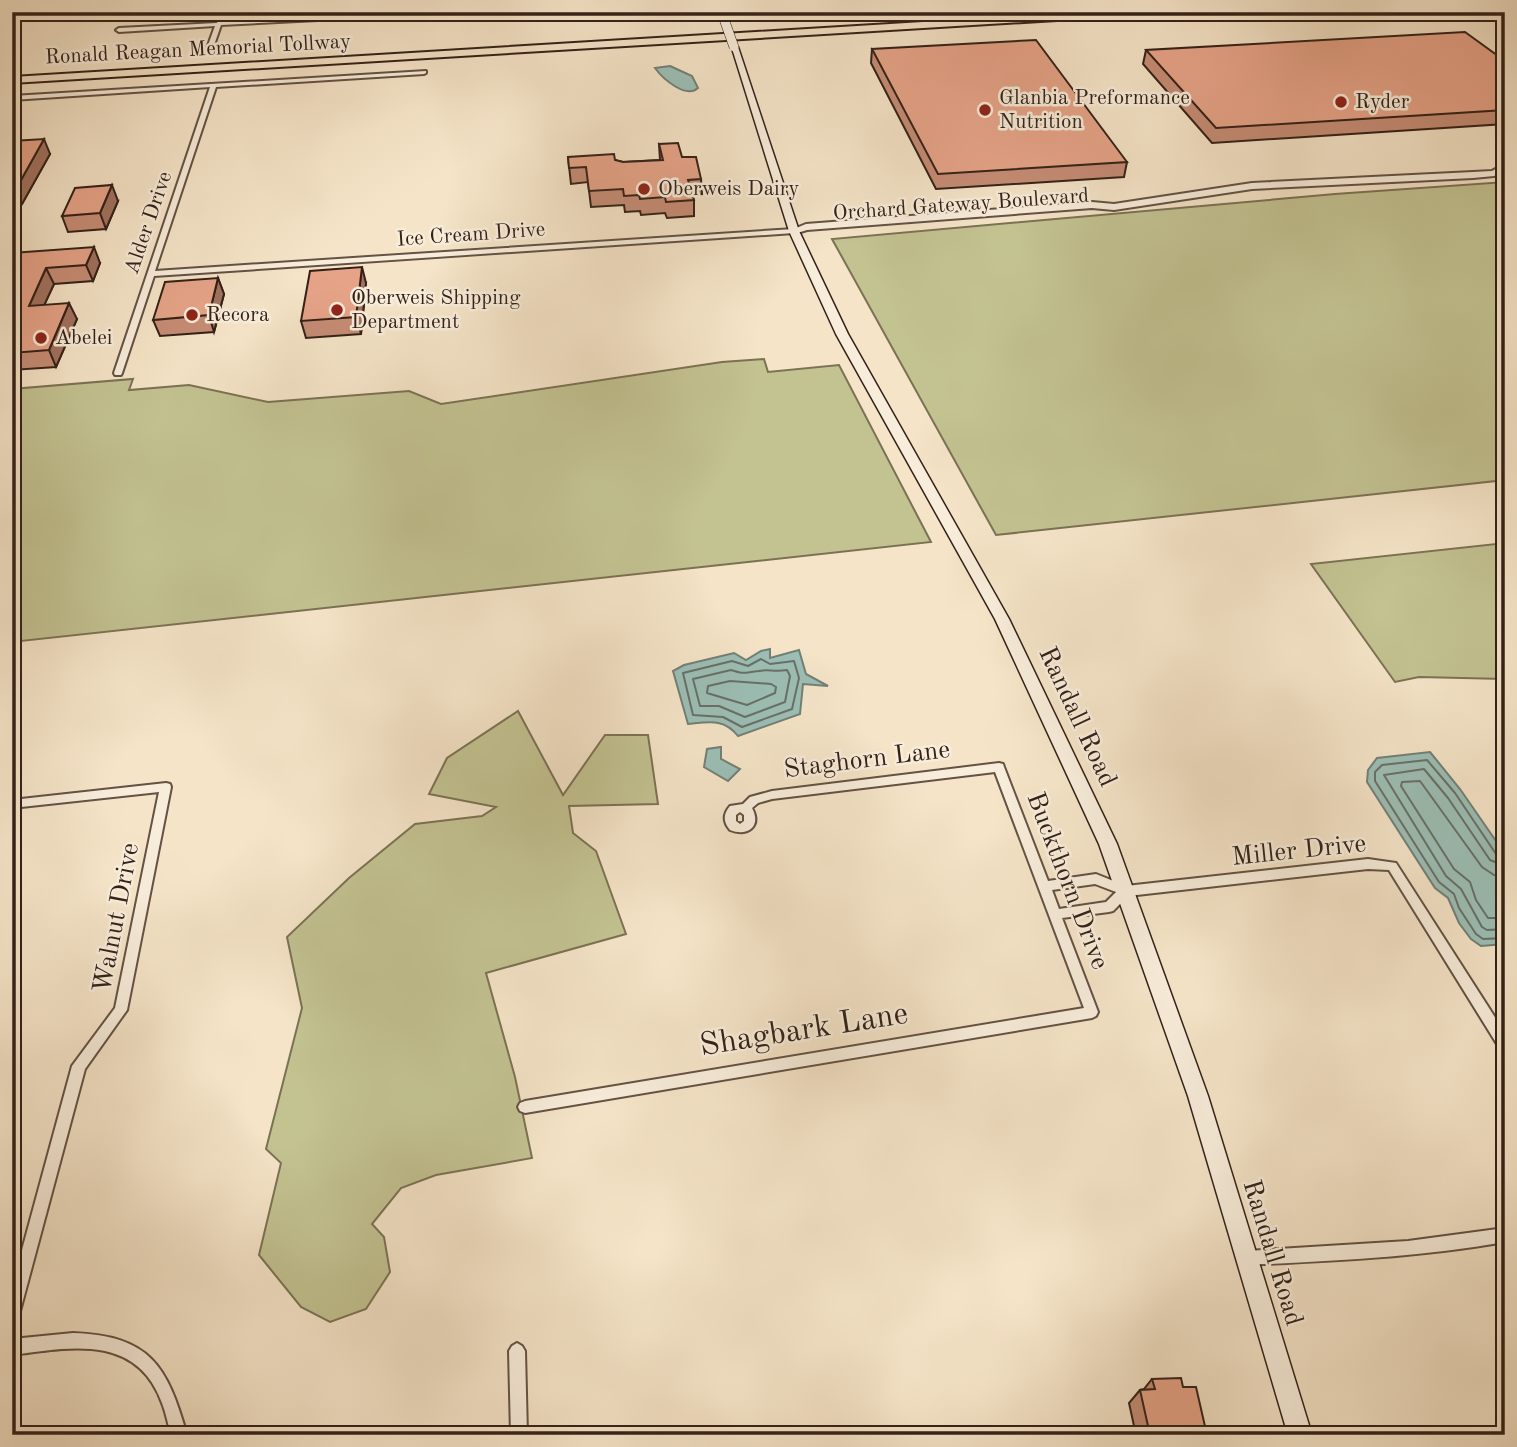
<svg xmlns="http://www.w3.org/2000/svg" width="1517" height="1447" font-family="'Old Standard TT',serif">
<rect width="100%" height="100%" fill="#f5e4c8"/>
<filter id="stains"><feTurbulence type="fractalNoise" baseFrequency=".00286" numOctaves="4"/><feColorMatrix values="0 0 0 0 .2 0 0 0 0 .09 0 0 0 0 .02 0 0 0 .5 -.17"/></filter>
<radialGradient id="worn" r=".72"><stop offset=".6" stop-color="#630" stop-opacity="0"/><stop offset="1" stop-color="#630" stop-opacity=".3"/></radialGradient>
<path fill="#c3c291" stroke="#7b7254" stroke-width="2" d="M1505 182V480L996 535 832 239 1335 194Z
M764 359 768 372 839 365 931 542 12 642V389L133 379 129 390 189 385 268 402 409 391 441 404 722 362Z
M1505 543 1504 679 1419 677 1395 682 1311 564Z
M518 711 563 795 605 735H648L658 804 569 806 573 833 596 851 626 934 486 973 515 1077 532 1158 436 1175 401 1188 372 1224 384 1237 390 1272 366 1309 330 1322 301 1307 259 1255 281 1163 266 1149 302 1008 287 937 349 878 415 824 482 816 496 807 429 794 447 758Z"/>
<path fill="#9cbfb6" stroke="#728077" stroke-width="2" d="M670 66 692 76 698 88C686 99 663 79 655 68Z
M770 649V658L799 650 806 674 828 686 803 684 800 714 738 736C724 718 709 722 688 724L673 671 684 665 734 653 746 660 761 651Z
M721 747V759L740 769 728 781 704 767 707 749Z
M1430 752 1460 789 1505 854V944L1481 946 1471 939 1459 923 1448 898 1435 888 1367 782 1368 770 1377 758Z"/>
<g fill="none" stroke-linecap="round" stroke-linejoin="round">
<path stroke="#687067" stroke-width="2" d="M761 659 770 664 794 661 799 678 792 709 742 727 723 717 693 715 683 673 732 661 748 666Z
M731 670C746 675 745 672 759 671 767 669 775 672 787 670L790 676 785 702 745 717 719 706H700L693 679Z
M730 681 771 684 776 687 775 693 747 705 707 693 708 686Z
M1505 857 1496 854 1455 793 1427 760 1382 765 1375 772V781L1439 882 1454 894 1459 908 1476 934 1483 939 1505 938
M1505 866 1490 860 1448 798 1424 769 1384 775 1446 876 1461 889 1482 927 1487 930 1505 929
M1505 876 1494 875 1482 867 1420 781 1402 782 1401 786 1454 869 1470 882 1476 900 1488 918H1505"/>
<defs>
<path id="minor" d="M220 12H226L222 22 318 16 321 18 318 20 221 25 213 48 210 50 207 48 215 26 119 32 116 30 119 28 217 23Z
M426 71V73L424 74 216 87 155 271 794 229 797 231 794 233 154 276 122 373 121 375H115L114 373 210 87 12 100V96Z
M999 763 1003 764 1004 767 1048 881 1096 874 1126 886 1368 859 1396 863 1505 1033V1051L1500 1049 1389 870 1368 869 1128 896 1113 911 1109 912 1062 918 1098 1012 1096 1016 1092 1018 525 1113 520 1111 518 1107 520 1103 525 1101 1084 1008 995 772 772 799 758 803 752 808C762 827 747 837 730 830 723 822 723 814 730 806L743 804 750 797 772 791ZM740 812 744 815V821L740 824 736 821V815ZM1095 884 1116 892 1106 902 1059 909 1052 890Z
M166 783 170 784 171 787 127 1010 85 1069 19 1315 17 1320 12 1322V1287L72 1066 115 1008 159 792 12 808V800Z
M1505 1228V1242C1419 1257 1333 1261 1246 1265L1241 1263 1239 1258 1241 1253 1246 1251 1408 1241Z
M73 1333C150 1336 167 1365 187 1435H171C168 1424 166 1413 162 1403 137 1334 71 1347 12 1355V1339Z
M517 1343 522 1346 525 1351 527 1435H511L509 1351 512 1346Z"/>
<path id="tertiary" d="M1499 167H1505V171L1494 176 1473 178 1252 189 1114 210 1092 208 807 230 794 234 789 231 806 224 1092 202 1114 204 1252 183 1473 172 1492 171Z"/>
<path id="secondary" d="M731 45 738 47 799 231 848 334 1009 619 1117 844 1208 1096 1312 1435H1288L1188 1096 1099 844 995 619 836 334 789 231Z"/>
<path id="motorway" d="M1088 12H1145L1140 15 12 83V77Z"/>
</defs>
<use href="#minor" stroke="#645244" stroke-width="4"/>
<use href="#tertiary" stroke="#645244" stroke-width="4"/>
<use href="#secondary" stroke="#332118" stroke-width="3"/>
<use href="#motorway" stroke="#332118" stroke-width="4"/>
<use href="#minor" fill="#f8eddb" fill-rule="evenodd"/>
<use href="#tertiary" fill="#f8eddb" fill-rule="evenodd"/>
<use href="#secondary" fill="#f8eddb" fill-rule="evenodd"/>
<use href="#motorway" fill="#f5e4c8" fill-rule="evenodd"/>
<defs>
<path id="secondary-bridge" d="M724 19 734 47"/>
</defs>
<use href="#secondary-bridge" stroke="#332118" stroke-width="10" stroke-linecap="butt"/>
<use href="#secondary-bridge" stroke="#f8eddb" stroke-width="9"/>
</g>
<path fill="#c68c75" stroke="#332118" stroke-width="2" d="M872 49 1127 162 1124 177 936 189 871 63Z
M1146 50 1505 61V124L1212 143 1143 64Z
M12 141 50 154 22 204 12 205Z
M659 144 682 157 701 179 702 194 692 195 694 200V216L667 218 665 213 641 215 640 211 625 212 624 205 591 207 588 182 571 184 568 157 615 160 623 162 660 160Z
M118 201 106 229 68 232 62 216Z
M12 253 100 263 93 281 54 284 44 305 77 319 56 367 12 370Z
M218 278 224 294 214 332 160 336 153 320Z
M366 283 361 334 306 338 301 321Z
M1152 1379 1183 1387 1207 1435H1136L1129 1403 1140 1390 1144 1389Z"/>
<path fill="#a1725f" stroke="#332118" stroke-width="2" d="M44 139 50 154 22 204 16 189Z
M112 185 118 201 106 229 100 213Z
M94 247 100 263 93 281 86 265Z
M362 267 366 283 361 334 356 317Z
M46 268 54 284 36 323 29 306Z
M218 278 224 294 214 332 209 315Z
M69 303 77 319 56 367 49 350Z"/>
<path fill="#e6a388" stroke="#332118" stroke-width="2" d="M1465 32 1505 61V110L1216 128 1146 50Z
M1036 40 1127 162 938 174 872 49Z
M44 139 16 189H12V141Z
M678 143 682 157H696L701 179 688 180 694 200 666 202 665 197 640 199 639 195 624 196 623 189 589 191 586 167 569 168 568 157 614 154 615 160 623 162 663 160 659 144Z
M112 185 100 213 62 216 75 188Z
M94 247 86 265 46 268 29 306 69 303 49 350 12 353V253Z
M362 267 356 317 301 321 310 271Z
M218 278 209 315 153 320 165 282Z
M1181 1378 1183 1387H1196L1207 1435H1150L1140 1390 1155 1389 1152 1379Z"/>
<g fill="#8f2418" stroke="#f8eddb" stroke-width="2.5">
<circle cx="1341" cy="102" r="7"/>
<circle cx="985" cy="110" r="7"/>
<circle cx="644" cy="189" r="7"/>
<circle cx="337" cy="310" r="7"/>
<circle cx="192" cy="315" r="7"/>
<circle cx="41" cy="338" r="7"/>
</g>
<g text-anchor="middle" dominant-baseline="central" stroke-width="5" stroke-linejoin="round" paint-order="stroke">
<g font-size="21" fill="#332118" stroke="#f8eddb">
<text transform="translate(198 50) rotate(-3)">Ronald Reagan Memorial Tollway</text>
<text transform="translate(961 205) rotate(-4)">Orchard Gateway Boulevard</text>
<text transform="translate(149 223) rotate(-71)">Alder Drive</text>
<text transform="translate(471 235) rotate(-4)">Ice Cream Drive</text>
</g>
<g font-size="21" fill="#332118" stroke="#f8eddb" text-anchor="start">
<text x="999" y="98">Glanbia Preformance<tspan x="999" dy="24">Nutrition</tspan></text>
<text x="1355" y="102">Ryder</text>
<text x="658" y="189">Oberweis Dairy</text>
<text x="351" y="298">Oberweis Shipping<tspan x="351" dy="24">Department</tspan></text>
<text x="206" y="315">Recora</text>
<text x="55" y="338">Abelei</text>
</g>
<g font-size="26" fill="#332118" stroke="#f8eddb">
<text transform="translate(1077 717) rotate(65)">Randall Road</text>
<text transform="translate(867 760) rotate(-7)">Staghorn Lane</text>
<text transform="translate(1299 851) rotate(-6)">Miller Drive</text>
<text transform="translate(1067 881) rotate(69)">Buckthorn Drive</text>
<text transform="translate(117 918) rotate(-79)">Walnut Drive</text>
<text transform="translate(1272 1253) rotate(73)">Randall Road</text>
</g>
<g font-size="32" fill="#332118" stroke="#f8eddb">
<text transform="translate(804 1031) rotate(-9)">Shagbark Lane</text>
</g>
</g>
<rect width="1517" height="1447" fill="none" stroke="#f5e4c8" stroke-width="42"/>
<rect x="14" y="14" width="1489" height="1419" fill="none" stroke="#332118" stroke-width="3.5"/>
<rect x="21" y="21" width="1475" height="1405" fill="none" stroke="#332118" stroke-width="2"/>
<rect width="100%" height="100%" filter="url(#stains)"/>
<rect width="100%" height="100%" fill="url(#worn)"/>
</svg>
